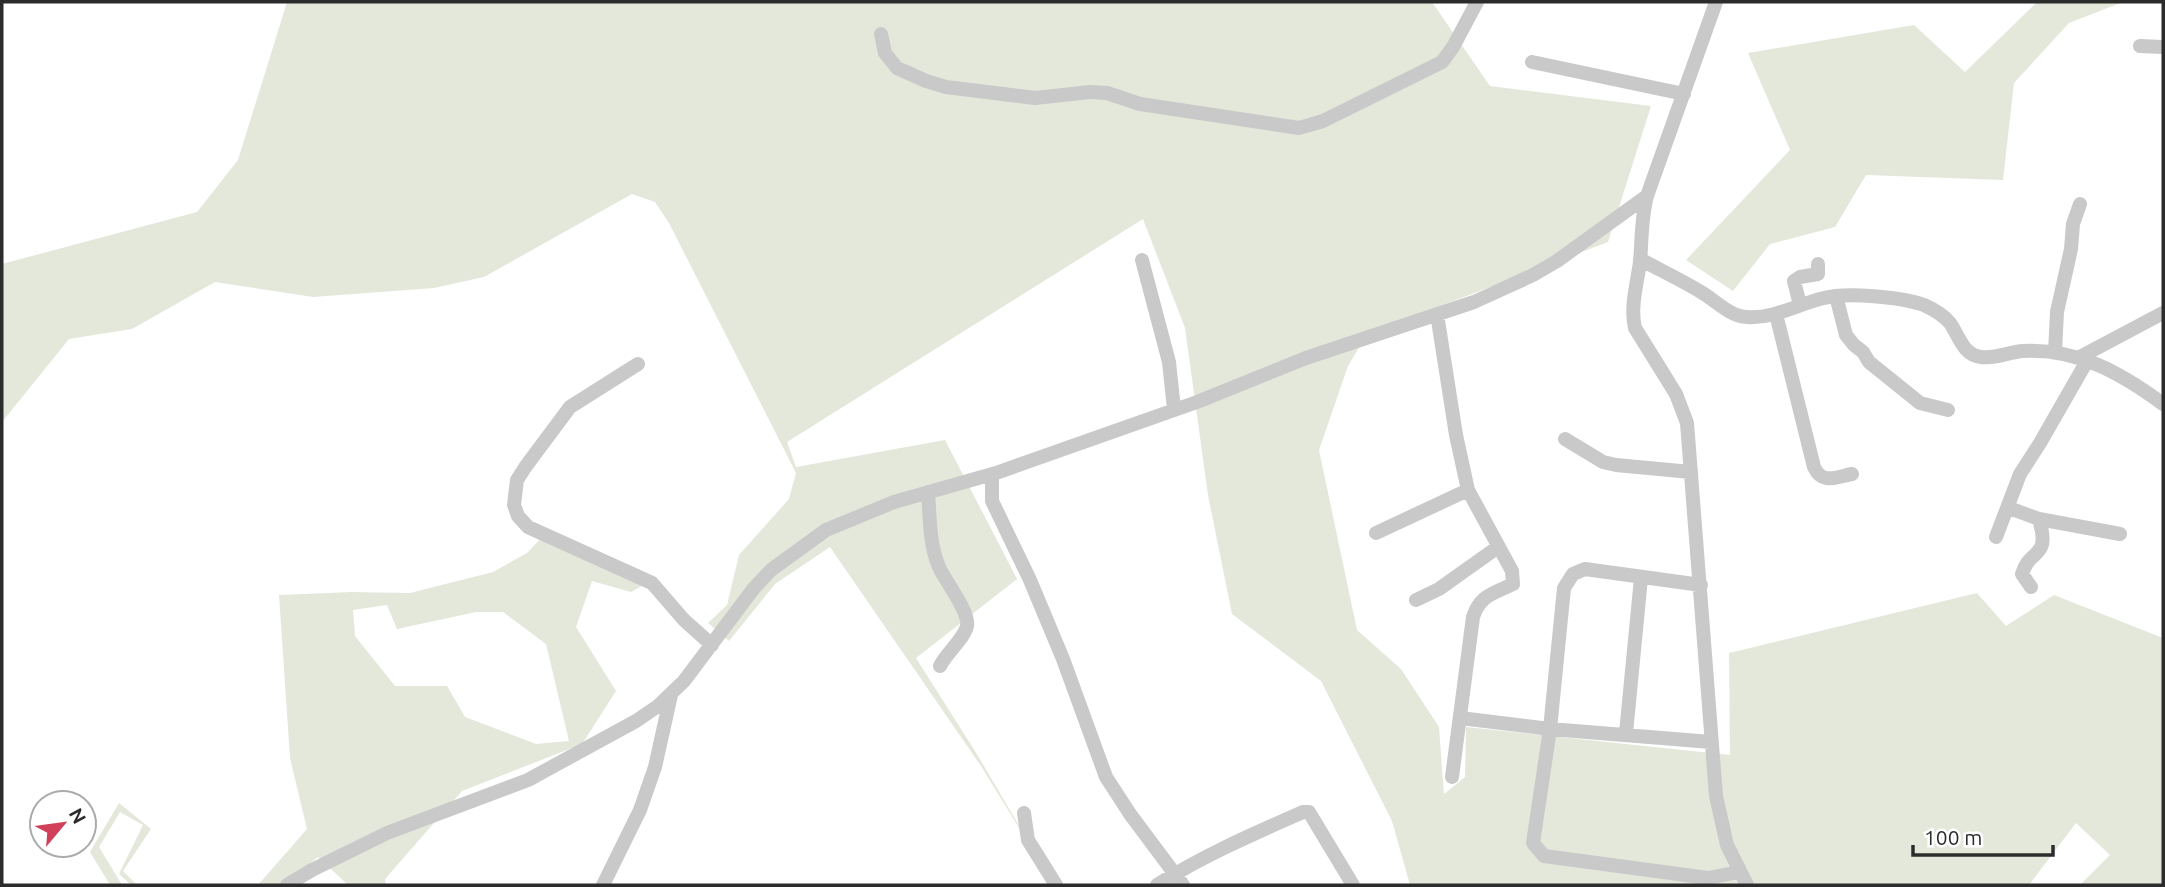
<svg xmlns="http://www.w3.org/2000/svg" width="2165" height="887" font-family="Ubuntu,sans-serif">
<rect width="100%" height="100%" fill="#fff"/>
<path fill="#e3e8db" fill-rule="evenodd" d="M287 2H1432L1490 86 1651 106 1608 242 1367 334 1348 366 1319 450 1357 630 1401 669 1439 727 1444 794 1465 777 1466 727 1730 755 1729 653 1977 593 2006 626 2054 595 2163 638V885H2080L2110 855 2076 823 2029 885H1410L1392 821 1321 681 1232 614 1208 495 1185 328 1143 219 787 442 796 467 945 440 1017 579 916 658 978 756 1054 885 981 766 830 547 775 584 729 641 708 623 727 605 739 555 789 499 796 473 669 223 655 202 632 194 484 277 434 288 313 297 215 282 132 329 69 339 2 422V264L197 212 238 160Z
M2037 2H2123L2069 23 2014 83 2003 180 1866 175 1835 227 1770 244 1733 291 1686 260 1790 150 1748 53 1914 25 1965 72Z
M549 530 651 581 631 592 592 581 576 627 616 691 582 744 462 791 385 879 386 885H348L318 857 283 885H258L307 829 290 758 279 595 351 592 410 593 493 572 527 553ZM387 605 397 629 476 612H503L546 644 569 741 536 744 465 717 447 686H395L355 636 353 610Z
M119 803 151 829 123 871 137 885H131L119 874 143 825 120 812 99 847 122 885H110L90 852Z"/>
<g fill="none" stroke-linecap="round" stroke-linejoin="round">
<path stroke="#c9c9c9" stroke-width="14" d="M1716 2 1647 196C1641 218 1642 240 1640 262 1637 284 1630 307 1635 328L1676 394 1687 423 1716 796 1727 845 1747 885
M881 34 885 53 897 68 926 81 946 87 1035 98 1090 92 1107 93 1140 104 1299 128 1323 121 1442 62 1453 47 1477 2
M2140 46 2163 47
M1532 62 1684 94
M1640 259C1660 270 1681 280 1701 292 1715 300 1729 316 1747 317 1774 319 1798 304 1824 298 1847 292 1901 297 1924 305 1933 309 1944 316 1950 323 1959 336 1963 355 1981 357 1995 359 2009 352 2023 351 2077 348 2121 373 2163 404
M1142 260 1169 362 1174 409
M1836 296 1846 335 1854 345 1863 352 1869 362 1920 403 1948 410
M1800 305 1794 281 1800 277 1818 274V264
M1437 314 1456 435 1468 490 1512 571 1513 584C1493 594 1480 595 1473 617L1452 777
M1776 314 1814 467C1822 485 1836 477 1852 474
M2055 352 2057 312 2071 249 2073 224 2080 204
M2080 357 2163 313
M638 364 570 407 526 466 517 480 514 505 518 516 528 527 652 583 684 620 712 645
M1565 439 1603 462 1616 465 1691 472
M992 474V501L1030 580 1063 659 1106 777 1130 814 1183 885
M928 492C930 517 929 544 939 567 945 581 970 612 967 626 964 639 947 652 940 666
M2009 508 2039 519 2120 534
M1376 533 1468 490
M1996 537 2020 474 2040 443 2087 361
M1701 585 1585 569 1573 574 1564 588 1550 729 1533 843 1544 856 1559 858 1708 878 1739 872
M2031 587 2022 574C2030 547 2051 560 2039 519
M1416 600 1439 589 1498 547
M1460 718 1550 729 1711 742
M1626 733 1641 578
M1024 813 1028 840 1056 885
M287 885 312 870 387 833 528 780 636 721 658 706 684 681 754 588 771 570 826 530 894 502 996 473 1197 402 1306 358 1474 302 1533 275 1557 261 1647 196
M603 885 640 810 655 767 671 695
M1157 885C1202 856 1253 834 1303 812H1309L1353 885"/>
</g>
<rect width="2165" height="887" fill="none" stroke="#2c2c2c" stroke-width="7"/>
<g transform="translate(63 824) rotate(61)"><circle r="33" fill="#ffffff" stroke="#ababab" stroke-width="2"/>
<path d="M0-5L12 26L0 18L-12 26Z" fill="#d23f59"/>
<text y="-10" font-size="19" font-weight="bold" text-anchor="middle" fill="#2c2c2c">N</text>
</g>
<path d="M1913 845v10h140v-10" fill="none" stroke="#2c2c2c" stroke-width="3.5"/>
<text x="1924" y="845" font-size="21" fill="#2c2c2c" stroke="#ffffff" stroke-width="5" paint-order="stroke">100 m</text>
</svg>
